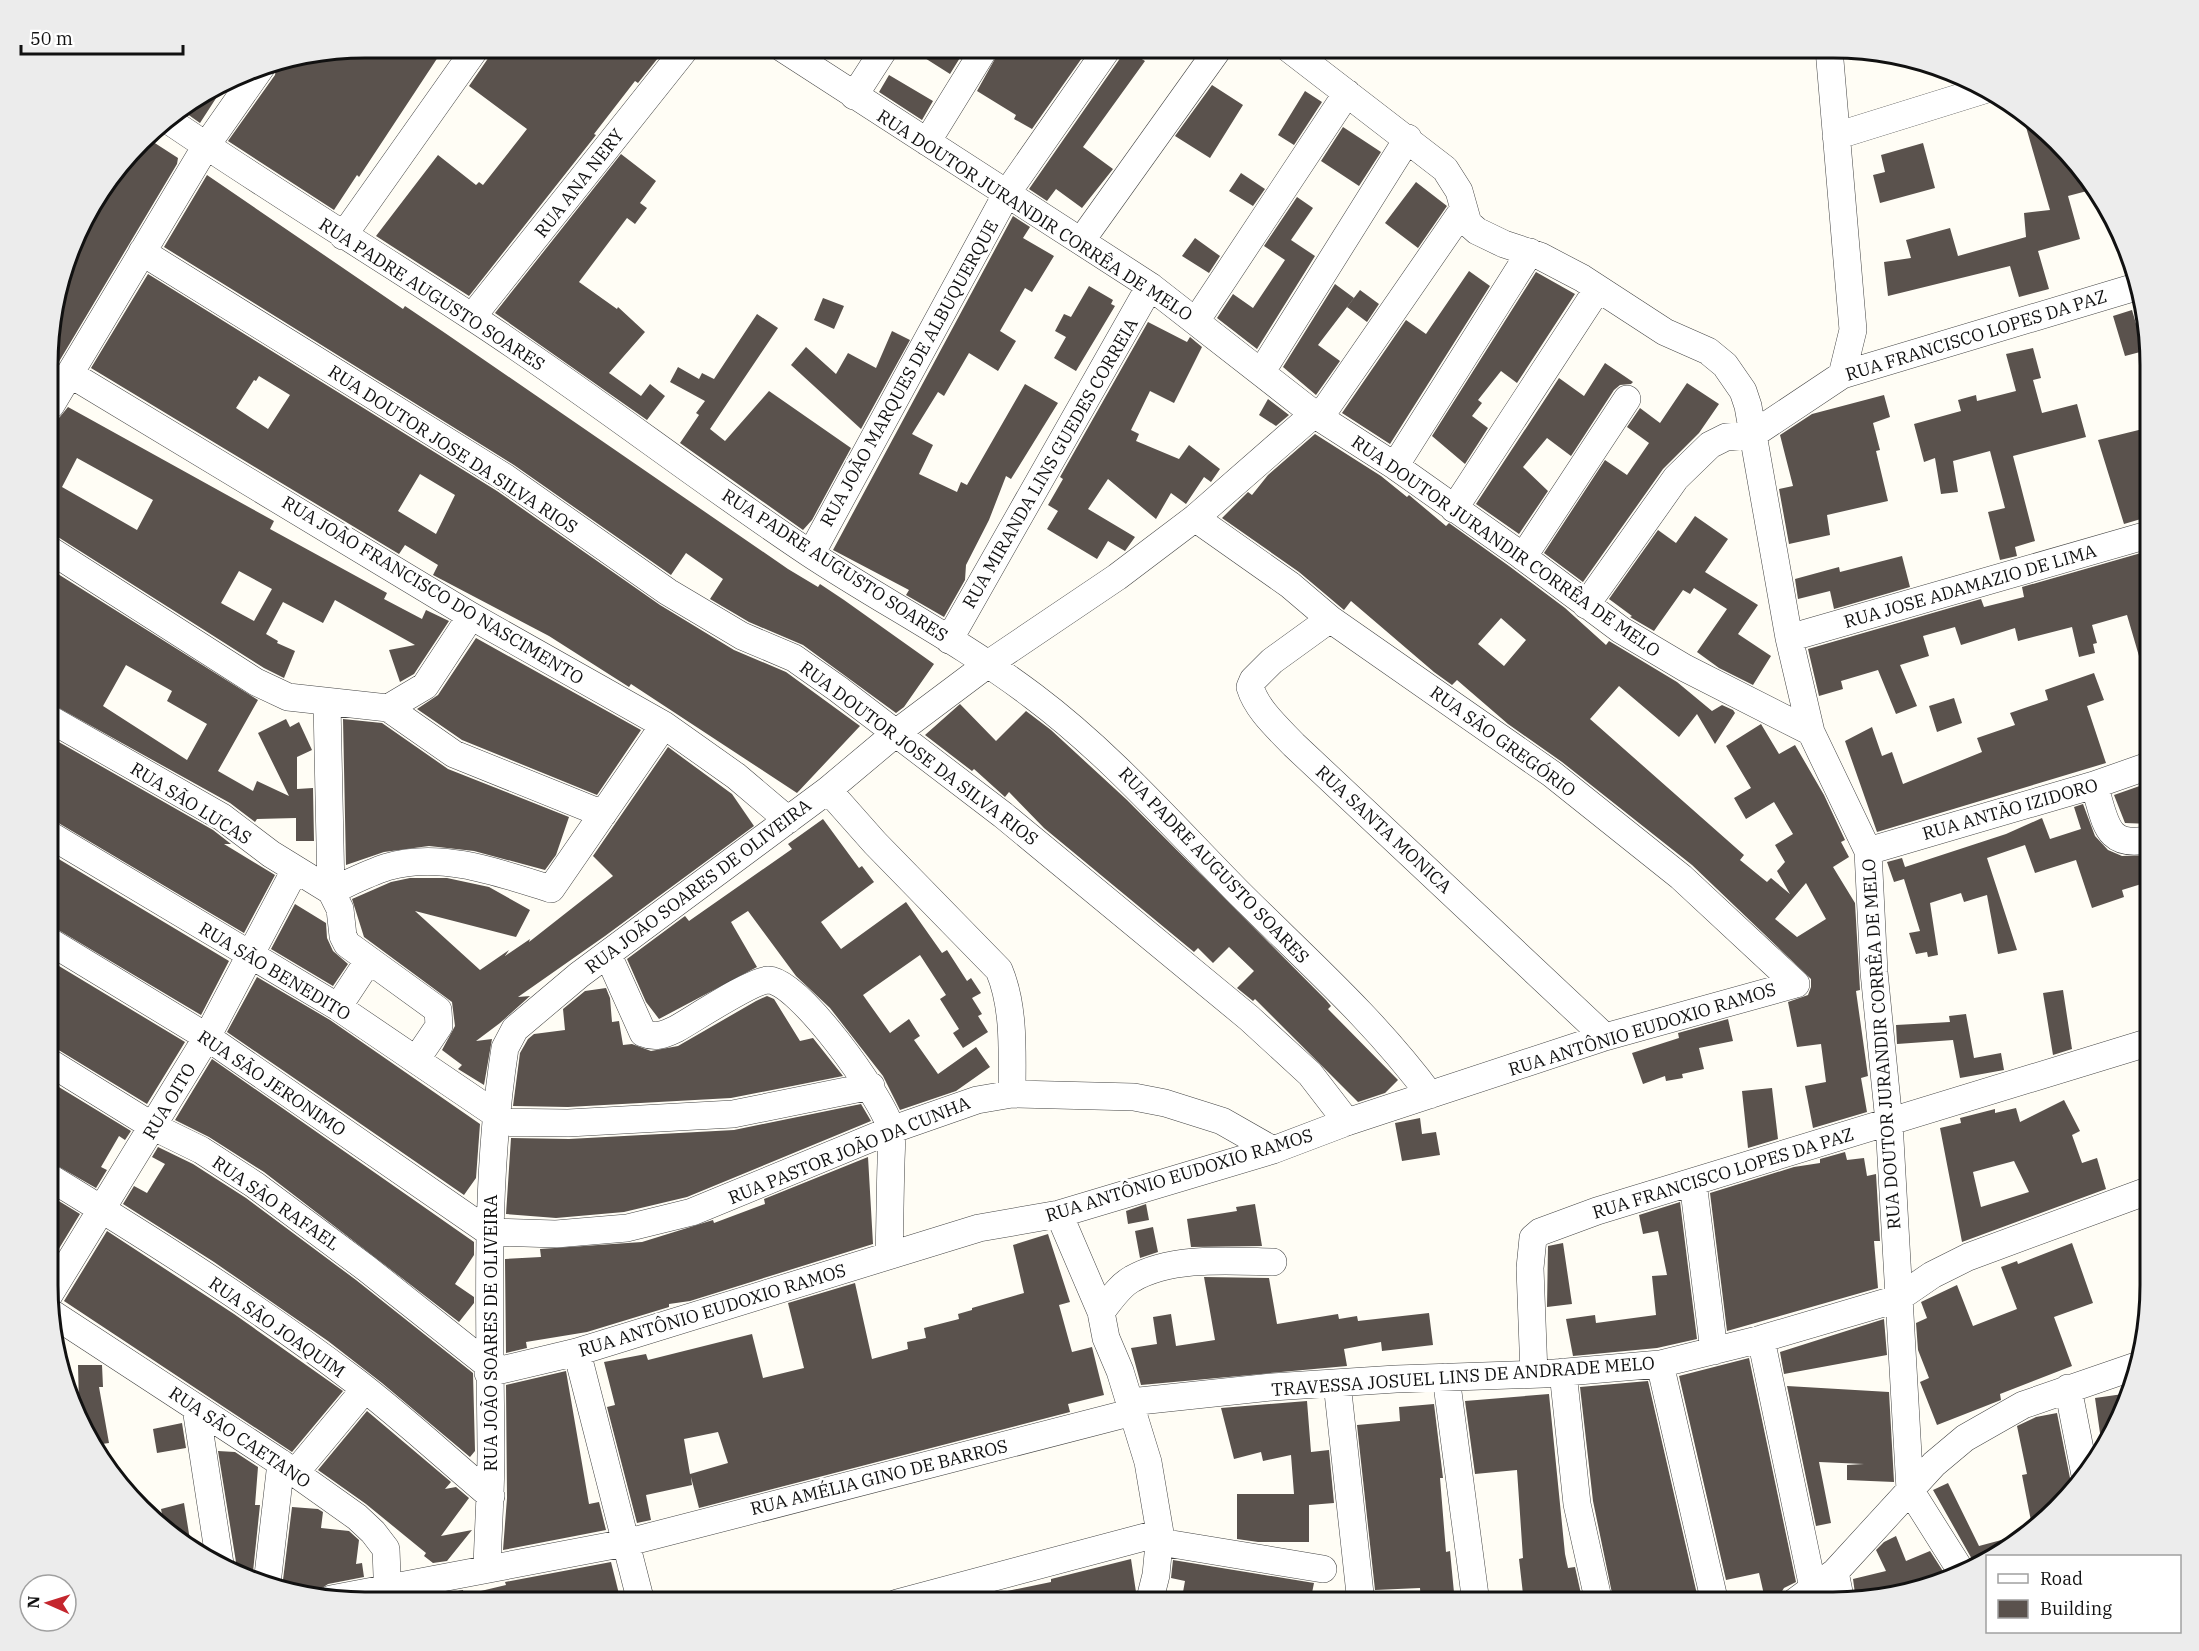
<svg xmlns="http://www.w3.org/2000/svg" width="2199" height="1651" font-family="'IBM Plex Serif',serif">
<rect width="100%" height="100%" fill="#fffdf5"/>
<path fill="#5a524d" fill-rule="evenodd" d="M365 48H444L359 177 357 175 334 210 228 141 275 75 277 63Z
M492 48H666L638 83 635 81 594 134 596 135 469 296 376 236 438 155 476 185 479 182 483 185 527 129 469 86 489 57Z
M909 48H966L950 74Z
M1001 48H1089L1032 129 1014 119 1016 115 977 91Z
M1124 48 1145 61 1083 147 1113 169 1082 208 1056 189 1047 201 1029 189 1121 57Z
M889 75 933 101 922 120 879 92Z
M1212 85 1243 105 1210 158 1175 136Z
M222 89 200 123 183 111 189 108Z
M1305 91 1322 102 1294 145 1278 135Z
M2038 124 2084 180 2087 191 2068 196 2080 239 2038 251 2049 289 2019 297 2010 266 1888 296 1884 262 1911 258 1906 240 1950 228 1958 256 2026 237 2024 213 2050 210 2026 127Z
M1343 127 1381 152 1359 186 1321 161Z
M147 138 178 158 177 164 51 375V324L74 255 118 181 114 179Z
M1923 143 1935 188 1880 203 1873 175 1885 172 1881 155Z
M621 154 656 181 640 203 647 208 635 224 627 218 579 282 617 309 618 307 645 332 609 373 641 396 650 384 665 396 647 420 495 313Z
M1241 173 1265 189 1253 206 1229 191Z
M207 175 403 309 405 306 445 333 788 569 818 587 820 584 844 600 934 664 904 707 896 713 803 645 749 622 710 599 723 579 686 553 671 575 514 465 164 247Z
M1416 182 1447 206 1418 248 1385 223Z
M1297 197 1313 208 1291 240 1315 256 1257 349 1217 318 1233 294 1253 308 1285 260 1264 246Z
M1013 216 1030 227 1023 238 1054 256 1032 292 1025 288 1000 331 1016 341 998 371 969 353 944 396 938 392 912 434 933 445 919 474 957 492 961 482 967 485 1025 384 1058 403 1011 479 1006 476 989 520 966 565 965 580 944 617 906 595 909 590 833 550Z
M1195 238 1220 256 1209 273 1182 256Z
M1469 271 1490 286 1390 444 1342 413 1406 320 1426 334Z
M1536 272 1575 294 1517 383 1501 371 1478 400 1482 403 1472 416 1488 428 1465 464 1432 436Z
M148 274 497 491 660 605 734 650 786 672 860 726 797 793 631 684 629 687 549 636 433 575 438 565 405 545 399 554 91 368ZM259 376 290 395 268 429 236 408 254 380 256 381ZM420 474 455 495 436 534 398 511Z
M1335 284 1354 298 1318 345 1340 361 1316 395 1283 367Z
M1089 286 1113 300 1111 304 1115 306 1076 371 1054 358 1066 337 1055 331 1064 314 1071 317Z
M1360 290 1379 304 1367 322 1347 307Z
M823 298 844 306 834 329 814 320Z
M2132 310 2144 351 2125 356 2113 316Z
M757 314 778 328 710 429 725 441 769 391 851 448 812 520 803 530 680 443 699 415 696 413 705 401 670 382 678 367 699 379 702 373 714 379Z
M1148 322 1187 342 1190 337 1202 347 1174 403 1150 391 1131 430 1139 434 1136 441 1179 459 1189 445 1220 469 1211 482 1204 477 1186 504 1171 493 1156 519 1108 479 1088 509 1135 537 1125 551 1108 541 1097 559 1047 529 1058 511 1048 505 1063 479 1060 477Z
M892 331 910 340 861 429 791 365 806 347 836 374 848 353 876 368Z
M2033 348 2041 378 2033 380 2042 413 2077 404 2086 437 2013 456 2035 541 2015 547 2017 556 2000 560 1988 512 2005 508 1990 451 1953 461 1958 492 1941 494 1935 458 1924 462 1914 424 1961 411 1958 400 1976 395 1977 401 2016 391 2006 354Z
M1605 363 1633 382 1631 384 1620 385 1614 390 1571 456 1547 438 1523 467 1548 491 1519 534 1476 504 1559 378 1584 396Z
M1687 383 1719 404 1699 433 1663 469 1583 582 1544 553 1605 460 1627 475 1649 443 1627 427 1640 408 1660 423Z
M1884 395 1890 417 1873 423 1880 450 1876 451 1888 501 1827 515 1830 535 1789 544 1779 489 1793 486 1780 435 1812 414Z
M1268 399 1289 415 1276 426 1259 415Z
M68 407 274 521 270 529 387 593 384 599 422 619 426 610 449 621 414 674 400 682 389 650 415 645 335 600 323 623 283 602 266 634 278 641 277 643 295 651 284 678 264 668 58 537 50 534 51 421 59 418ZM77 458 153 500 137 530 62 487ZM239 571 272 589 254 621 221 603Z
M2151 427V516L2124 524 2098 440Z
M1315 434 1381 476 1407 497 1409 495 1446 526 1449 523 1509 566 1565 608 1606 645 1609 641 1677 682 1712 711 1722 705 1733 710 1735 713 1715 744 1697 714 1679 737 1619 686 1590 719 1744 855 1740 860 1767 882 1771 878 1790 894 1777 871 1785 862 1775 845 1793 834 1774 802 1746 819 1734 798 1751 788 1726 746 1761 724 1779 754 1795 745 1824 795 1845 840 1841 842 1849 857 1833 867 1855 903 1860 990 1856 991 1868 1076 1861 1078 1867 1112 1813 1128 1805 1086 1826 1082 1821 1044 1797 1047 1788 1002 1808 995 1811 987V979L1692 865 1562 762 1508 724 1457 680 1452 685 1434 672 1351 601 1344 610 1299 572 1222 518 1248 492 1252 495 1268 475ZM1501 618 1526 640 1504 666 1478 644ZM1806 883 1826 919 1797 937 1775 919Z
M1695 516 1728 539 1705 572 1758 605 1738 634 1771 656 1753 685 1719 668 1697 652 1727 609 1694 588 1690 594 1683 590 1654 631 1630 617 1632 616 1609 599 1658 530 1676 543Z
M2141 553 2151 589V679L2146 680 2127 615 2092 625 2097 643 2093 644 2095 653 2079 657 2072 627 2018 641 2015 628 1961 645 1955 627 1923 636 1929 656 1900 665 1917 706 1896 714 1878 670 1841 681 1843 689 1819 696 1808 649 1981 599 1984 607 2024 597 2022 587Z
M1902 556 1910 587 1834 609 1830 591 1798 599 1795 579 1839 567 1840 572Z
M50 569 258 700 218 771 253 791 257 781 289 796 258 733 286 719 290 727 299 722 312 750 297 757V789L313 788 314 841H296V818L257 819 255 822 230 803 50 703ZM126 665 172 691 167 701 207 724 187 760 103 706Z
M476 638 641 730 597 795 462 740 417 709 438 695Z
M2094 673 2104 700 2087 706 2106 763 1877 832 1845 741 1872 727 1882 756 1892 752 1903 784 1982 752 1977 738 2015 725 2010 713 2048 700 2045 690Z
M1954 698 1962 723 1937 732 1929 706Z
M960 704 996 741 1026 711 1051 730 1127 800 1326 1000 1331 1006 1328 1009 1398 1080 1385 1093 1358 1102 1255 999 1253 1001 1237 988 1254 971 1229 947 1213 963 1198 948 1194 952 1044 828 1009 792 1005 797 974 769 972 771 925 735Z
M343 719 382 723 448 769 569 817 556 855 545 870 474 851 429 846 384 852 346 865Z
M50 737 213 830 231 844H224L275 875 244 933 50 818Z
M668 747 732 794 754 826 605 936 518 997 530 996 500 1023 476 1041 492 1039 484 1085 458 1069 462 1065 442 1050 455 1026 452 1002 364 937 352 899 391 882 410 878H447L489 887 530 910 516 937 415 911 480 970 509 950 505 956 530 939 529 942 613 876 593 856Z
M2151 782V824L2125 823 2114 795Z
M2083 804 2095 836 2108 850 2122 856 2151 855V881L2122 890 2124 897 2092 908 2076 860 2035 873 2025 845 1987 858 2017 950 1998 954 1987 895 1964 902 1961 893 1930 903 1938 955 1928 957 1927 952 1916 954 1909 933 1920 931 1904 879 1894 882 1887 862 1902 858 1905 867 2006 834 2042 818 2050 839 2081 829 2074 807Z
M823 819 859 868 862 866 874 882 821 922 841 949 906 902 942 953 947 950 967 981 971 978 981 993 972 998 982 1014 978 1016 988 1032 963 1048 953 1033 959 1029 940 999 946 995 920 955 863 995 890 1033 909 1019 920 1036 914 1040 938 1074 976 1047 990 1067 956 1091 900 1110 883 1076 830 1008 796 976 748 911 731 922 757 967 659 1019 646 1002 627 959 685 916 689 921 792 849 788 844Z
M57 858 229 961 201 1015 50 925V872Z
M295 904 326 923 327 938 333 951 348 964 333 986 271 949Z
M49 960 185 1042 147 1104 57 1049 49 1046Z
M257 977 330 1020 480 1124 476 1178 464 1195 227 1032Z
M606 988 610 998 612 1022 619 1021 623 1045 632 1044 651 1051 678 1046 756 1001 767 996 774 999 800 1041 813 1038 843 1076 731 1098 568 1107 513 1106 520 1053 528 1039 534 1034 565 1030 563 1009 585 991Z
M2063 990 2072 1049 2053 1055 2043 993Z
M1966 1014 1974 1058 2001 1053 2004 1070 1960 1078 1953 1040 1897 1044 1896 1025 1950 1022 1949 1016Z
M1728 1019 1733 1041 1699 1048 1704 1069 1682 1074 1683 1078 1666 1081 1665 1076 1643 1084 1632 1053 1679 1038 1678 1033Z
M212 1059 474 1242V1255L455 1284 474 1297V1303L459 1322 264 1172 209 1137 175 1120Z
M49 1081 131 1131 125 1140 119 1136 101 1167 107 1170 96 1188 49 1161Z
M1772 1088 1778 1139 1748 1148 1742 1091Z
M2064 1100 2080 1131 2072 1135 2082 1163 2097 1158 2106 1189 1962 1242 1940 1128 1961 1123 1960 1118 1995 1109V1113L2016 1108 2020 1122ZM2014 1161 2029 1192 1981 1207 1973 1172Z
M861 1104 871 1121 687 1197 624 1212 556 1218 506 1214 511 1138 569 1139 734 1130Z
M1420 1118 1422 1134 1436 1132 1440 1155 1402 1161 1395 1123Z
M158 1147 193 1164 246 1198 356 1280 473 1373 475 1451 470 1457 382 1383 328 1341 214 1262 123 1204 134 1186 147 1193 165 1164 152 1157Z
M1845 1152 1847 1160 1864 1158 1867 1176 1876 1174 1880 1241H1874L1878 1288 1727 1331 1710 1193 1794 1167 1820 1163V1159Z
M868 1157 873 1244 690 1301 669 1304V1307L587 1332 526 1342 527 1348 506 1353 505 1259 541 1257 540 1249 642 1242 713 1220 714 1223 765 1204 764 1199Z
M49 1195 80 1214 49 1265Z
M1680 1202 1697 1339 1657 1348 1573 1356 1566 1319 1595 1315 1596 1323 1656 1315 1652 1276 1667 1275 1658 1231 1643 1234 1639 1215Z
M1146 1204 1149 1220 1128 1224 1126 1211Z
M1255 1204 1262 1246 1191 1247 1187 1219 1237 1211 1236 1207Z
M1153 1227 1158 1252 1140 1258 1135 1231Z
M107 1231 234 1314 343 1391 292 1452 64 1301Z
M1048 1234 1070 1302 1059 1305 1072 1352 1092 1347 1104 1395 1068 1404 1070 1412 699 1508 691 1477 692 1485 646 1495 651 1520 637 1523 607 1407 615 1405 604 1362 646 1354 648 1360 752 1334 763 1378 804 1368 788 1303 855 1283 872 1359 908 1349 907 1342 926 1338 924 1328 959 1319 958 1314 972 1310V1308L1024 1293 1013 1245ZM718 1432 728 1463 690 1474 684 1439Z
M1563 1243 1572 1304 1547 1307 1548 1246Z
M2072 1243 2093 1303 2054 1317 2072 1366 2000 1394 2001 1400 1937 1425 1920 1382 1929 1378 1918 1350 1916 1323 1927 1318 1921 1302 1957 1285 1973 1326 2017 1309 2001 1267 2017 1261 2018 1264Z
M1204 1277 1269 1278 1277 1324 1338 1314 1339 1319 1357 1316 1358 1321 1429 1313 1433 1345 1382 1351 1381 1342 1344 1349 1347 1366 1141 1385 1131 1348 1157 1344 1153 1317 1171 1314 1176 1346 1215 1340Z
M1884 1319 1887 1355 1784 1374 1780 1352Z
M1749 1358 1796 1582 1784 1588 1779 1596 1765 1599 1759 1573 1726 1580 1679 1376Z
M78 1365H102L103 1387H99L109 1443 95 1445 81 1426 75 1406 79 1405Z
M566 1371 589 1504 599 1502 606 1530 503 1550 507 1498 506 1385Z
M1648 1381 1699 1603H1665L1663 1594 1614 1603 1593 1501 1580 1387Z
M1787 1386 1889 1392 1894 1482 1847 1480V1465L1864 1464 1819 1462 1831 1523 1816 1526Z
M2130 1393 2127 1407 2102 1447 2095 1398Z
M1549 1394 1565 1554 1568 1568 1575 1567 1583 1603H1524L1519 1559 1523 1558 1517 1470 1475 1474 1465 1401Z
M1307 1401 1311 1452 1329 1450 1334 1503 1309 1505V1542H1258L1237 1539V1494H1294L1291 1455 1263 1461 1261 1452 1234 1459 1221 1408Z
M1434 1404 1443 1478H1440L1446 1552 1450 1551 1455 1603H1421L1420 1588 1375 1590 1357 1425 1400 1421 1399 1407Z
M367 1411 451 1482 445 1489 456 1487 469 1498 441 1536 472 1530 447 1561 433 1563 424 1556 426 1553 366 1504 318 1470Z
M2057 1413 2070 1478 2077 1488 2072 1495 2032 1526 2022 1475 2027 1474 2017 1426 2036 1417Z
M182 1423 186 1448 157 1453 153 1429Z
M218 1451 235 1452 258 1467 255 1505H260L252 1581 233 1572 236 1562Z
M1948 1483 1979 1546 2020 1535 1992 1557H1988V1560L1977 1568 1933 1490Z
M184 1503 191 1546 165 1530 161 1509Z
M292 1507 318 1509 323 1512 321 1528 349 1531 359 1540 356 1564 362 1563 364 1577 328 1584 319 1590 282 1588Z
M1896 1536 1906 1561 1930 1551 1948 1579 1896 1597 1856 1601 1853 1579 1886 1571 1876 1550 1884 1542Z
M1131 1559 1136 1592 1112 1596 1113 1603H988V1595L1051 1582V1579Z
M1173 1560 1314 1583 1310 1603H1181L1185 1581 1171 1578Z
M611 1562 621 1602H411L410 1600 463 1590 464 1595 506 1585 505 1582Z"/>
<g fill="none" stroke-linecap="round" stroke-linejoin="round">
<defs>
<path id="minor" d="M782 48 1150 286 1314 414 1395 466 1518 553 1621 630 1685 668 1811 732 1868 851 1874 972 1889 1122 1910 1490 1963 1574
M1288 48 1445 169 1459 191 1468 223 1477 231 1504 244 1540 256 1582 278 1665 332 1708 351 1725 365 1743 391 1748 406 1789 638 1811 732
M1829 49 1853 330 1842 375
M854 96 885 48
M168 120C268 188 371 251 472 317 587 392 695 477 809 553 883 602 962 642 1033 696 1109 753 1170 823 1236 890 1303 957 1374 1019 1430 1095
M1836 136 1984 90
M927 142 985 48
M343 236 476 48
M1081 241 1219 48
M142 252 506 478 668 592 742 636 794 658 838 689 1003 815 1249 1018 1310 1074 1347 1122
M472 317 686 48
M1196 321 1347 93
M1262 371 1408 138
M70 374 471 616 664 725 736 776 788 820
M51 405 206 146 262 66
M1320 417 1463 210
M1395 466 1530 252
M1454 509 1597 290
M1195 518 1290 585 1330 619 1552 774 1681 877 1796 984
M50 550 256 682 288 697 388 708 425 686 471 616
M811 554 1007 193 1108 48
M1523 557 1627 399
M1586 605 1676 478 1710 445 1726 437 1752 435 1842 375 2139 286
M1330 619 1272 661 1253 680 1250 687C1257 710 1278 728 1294 745L1605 1037
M1789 638 2151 534
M949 640 1150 286
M327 703 331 891
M388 708 454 754 603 814
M50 719 222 817 271 854 331 891 340 909 343 936 347 944 438 1010 439 1026 416 1060
M2094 785C2106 820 2104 850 2151 839
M828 790 875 843 999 970C1015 1008 1012 1054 1012 1094
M50 835 338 1007 497 1115
M1868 851 2094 785 2151 765
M331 891C349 883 368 873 387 867 441 851 500 873 551 889L664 725
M49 941 207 1037 489 1232 556 1234 627 1228 692 1212 891 1130 977 1100 1012 1094 1134 1097 1165 1103 1222 1121 1273 1150
M608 955 643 1033C655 1038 664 1035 676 1029 694 1019 751 981 768 980 797 978 883 1098 890 1127 893 1138 891 1152 891 1163 890 1194 890 1224 889 1255
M338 1007 369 960
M49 1062 154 1127 201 1150 255 1185 366 1268 488 1365
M497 1122 568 1123 733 1114 871 1086
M49 1177C154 1241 258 1307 355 1381 402 1417 446 1458 491 1496
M1693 1182 1714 1351
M1059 1214 1101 1312 1106 1338 1120 1371 1148 1462 1160 1533 1156 1575 1149 1603
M49 1295 207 1037 295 870
M50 1312 281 1463 357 1517 373 1532 386 1549 388 1602
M1101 1312C1110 1301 1119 1286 1132 1279 1172 1256 1229 1261 1273 1262
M1761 1339 1813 1588
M577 1352 641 1602
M1660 1364 1715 1603
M1563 1372 1577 1504 1599 1603
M488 1373 577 1352 979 1228 1059 1214 1273 1150 1347 1122 1605 1037 1796 984
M1534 1374 1530 1268 1533 1238 1540 1232 1597 1211 2150 1042
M1446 1377 1476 1603
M1337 1383 1361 1603
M2068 1388 2085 1475
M1130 1402 1272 1387 1396 1379 1543 1374 1660 1364 1761 1339 1897 1299 1932 1275 1968 1257 2150 1190
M196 1408 220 1564
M295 1473 365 1389
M1160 1542 1323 1569
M487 1569C488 1530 491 1491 491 1451 490 1316 484 1182 505 1048L515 1029 579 975 828 790 896 733 988 664 1117 577 1195 518 1314 414
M1835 1572 1841 1602
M267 1584 281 1463
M331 1599 625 1543 1133 1412
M897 1603 1160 1533
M1793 1603 1835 1572 1934 1464 1965 1438 2023 1405 2136 1366"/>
</defs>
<use href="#minor" stroke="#444" stroke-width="28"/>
<use href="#minor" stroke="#fff" stroke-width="27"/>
</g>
<g text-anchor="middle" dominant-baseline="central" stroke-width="6" stroke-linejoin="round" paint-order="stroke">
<g font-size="18" fill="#111" stroke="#fff">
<text transform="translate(579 183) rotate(-52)">RUA ANA NERY</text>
<text transform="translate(1035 215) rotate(33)">RUA DOUTOR JURANDIR CORRÊA DE MELO</text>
<text transform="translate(432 294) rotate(33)">RUA PADRE AUGUSTO SOARES</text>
<text transform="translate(1976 335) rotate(-17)">RUA FRANCISCO LOPES DA PAZ</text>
<text transform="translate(909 373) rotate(-61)">RUA JOÃO MARQUES DE ALBUQUERQUE</text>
<text transform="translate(453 449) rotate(33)">RUA DOUTOR JOSE DA SILVA RIOS</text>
<text transform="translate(1050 463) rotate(-60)">RUA MIRANDA LINS GUEDES CORREIA</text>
<text transform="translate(1506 546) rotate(35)">RUA DOUTOR JURANDIR CORRÊA DE MELO</text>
<text transform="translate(835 565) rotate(33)">RUA PADRE AUGUSTO SOARES</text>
<text transform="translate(1970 586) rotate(-16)">RUA JOSE ADAMAZIO DE LIMA</text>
<text transform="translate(433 590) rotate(31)">RUA JOÃO FRANCISCO DO NASCIMENTO</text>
<text transform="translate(1503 741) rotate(36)">RUA SÃO GREGÓRIO</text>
<text transform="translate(919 753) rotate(37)">RUA DOUTOR JOSE DA SILVA RIOS</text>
<text transform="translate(191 803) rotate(32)">RUA SÃO LUCAS</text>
<text transform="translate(2010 809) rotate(-16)">RUA ANTÃO IZIDORO</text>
<text transform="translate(1384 829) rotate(43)">RUA SANTA MONICA</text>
<text transform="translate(1214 865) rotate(46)">RUA PADRE AUGUSTO SOARES</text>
<text transform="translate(698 886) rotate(-37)">RUA JOÃO SOARES DE OLIVEIRA</text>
<text transform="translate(275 971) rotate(31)">RUA SÃO BENEDITO</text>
<text transform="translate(1642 1029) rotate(-17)">RUA ANTÔNIO EUDOXIO RAMOS</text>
<text transform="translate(1881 1044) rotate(-94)">RUA DOUTOR JURANDIR CORRÊA DE MELO</text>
<text transform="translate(272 1083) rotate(34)">RUA SÃO JERONIMO</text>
<text transform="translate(169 1101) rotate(-59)">RUA OITO</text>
<text transform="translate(849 1150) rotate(-22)">RUA PASTOR JOÃO DA CUNHA</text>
<text transform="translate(1723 1173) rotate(-17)">RUA FRANCISCO LOPES DA PAZ</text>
<text transform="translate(1179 1175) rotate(-17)">RUA ANTÔNIO EUDOXIO RAMOS</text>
<text transform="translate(276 1203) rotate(35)">RUA SÃO RAFAEL</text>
<text transform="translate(712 1310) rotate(-17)">RUA ANTÔNIO EUDOXIO RAMOS</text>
<text transform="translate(277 1327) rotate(35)">RUA SÃO JOAQUIM</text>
<text transform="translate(490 1333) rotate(-90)">RUA JOÃO SOARES DE OLIVEIRA</text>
<text transform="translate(1463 1376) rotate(-4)">TRAVESSA JOSUEL LINS DE ANDRADE MELO</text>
<text transform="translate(240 1437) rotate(34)">RUA SÃO CAETANO</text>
<text transform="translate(879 1477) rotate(-14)">RUA AMÉLIA GINO DE BARROS</text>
</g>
</g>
<path d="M0 0H2199V1651H0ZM365 58H1833A307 307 0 0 1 2140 365V1285A307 307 0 0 1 1833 1592H365A307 307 0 0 1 58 1285V365A307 307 0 0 1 365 58Z" fill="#ececec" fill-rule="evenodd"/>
<path fill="none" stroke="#111" stroke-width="3" d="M365 58H1833A307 307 0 0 1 2140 365V1285A307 307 0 0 1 1833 1592H365A307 307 0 0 1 58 1285V365A307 307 0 0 1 365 58Z"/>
<rect x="1986" y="1555" width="195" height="78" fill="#ffffff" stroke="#a0a0a0" stroke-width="1.5"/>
<rect x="1998" y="1574" width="30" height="9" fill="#ffffff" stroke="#a0a0a0" stroke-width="1.5"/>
<text x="2040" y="1585" font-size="18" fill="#111111">Road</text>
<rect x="1998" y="1600" width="30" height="18" fill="#5a524d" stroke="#a0a0a0" stroke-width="1.5"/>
<text x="2040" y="1615" font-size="18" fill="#111111">Building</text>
<g transform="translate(48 1603) rotate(273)"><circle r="28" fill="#ffffff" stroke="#a0a0a0" stroke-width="1.5"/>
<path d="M0-4.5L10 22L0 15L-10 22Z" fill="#c4262e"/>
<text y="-9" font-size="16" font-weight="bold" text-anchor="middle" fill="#111111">N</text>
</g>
<path d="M21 45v9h162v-9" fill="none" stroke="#111111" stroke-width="3"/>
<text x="30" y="45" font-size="18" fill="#111111" stroke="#ffffff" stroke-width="4.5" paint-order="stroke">50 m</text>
</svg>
